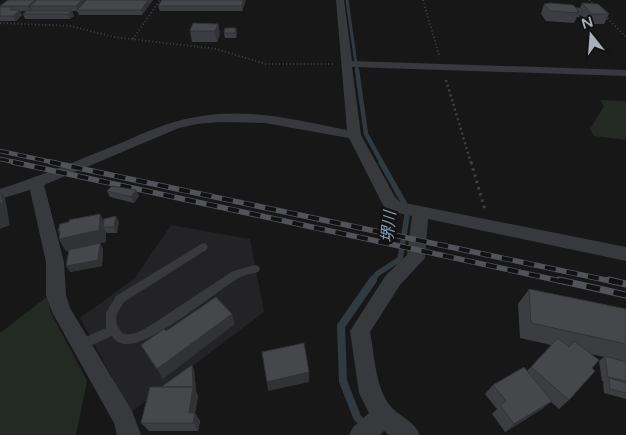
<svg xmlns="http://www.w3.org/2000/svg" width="626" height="435" font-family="'Varela Round','Noto Sans JP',sans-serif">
<rect width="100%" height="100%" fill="#171718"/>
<path fill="#232325" d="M171 225 250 239 264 312 131 412 80 318 135 278Z"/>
<path fill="#232a24" d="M600 100 626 101V140L594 136 590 129 604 106Z
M48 296 50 311 87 381 76 435H0V333Z"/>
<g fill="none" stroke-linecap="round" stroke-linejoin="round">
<path stroke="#313a40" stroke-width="3" d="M347 0 357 71"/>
<path stroke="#313a40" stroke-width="4.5" d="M357 70 366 134 382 163"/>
<path stroke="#313a40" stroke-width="5.5" d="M372 282 377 274 400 259 408 210 381 162"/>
<path stroke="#313a40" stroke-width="8" d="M373 280 341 326 343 381 357 417 374 435"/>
<path stroke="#3e4044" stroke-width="2" stroke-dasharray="1 2.5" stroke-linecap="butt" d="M423 0 439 55
M589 0 596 7
M605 16 626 37
M0 23 71 26 114 37 216 49 266 64H333
M133 39 160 0"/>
<path stroke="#3e4044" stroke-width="2.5" stroke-dasharray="2 3" stroke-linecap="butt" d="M446 80 471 163"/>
<path stroke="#3e4044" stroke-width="3" stroke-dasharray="2.5 4" stroke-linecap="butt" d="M471 162 485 210"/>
<path fill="#38393d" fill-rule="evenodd" d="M203 243 206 244 208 247 206 250 124 302C119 310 112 319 119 328 121 331 121 333 125 334 132 336 142 330 148 327L233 271 255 265 258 266 260 269 258 272C251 274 243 275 237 279 214 293 149 348 124 344 119 343 114 340 112 336L81 350 77 349 75 345 77 341 106 328V313L116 296Z"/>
<path fill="#38393d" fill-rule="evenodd" d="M336 0H344L352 61 626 70V76L352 67 361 135 395 197 400 202 626 247V261L428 219 425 258 400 285 370 332C375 357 375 389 392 408 402 418 414 421 420 435H389L384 431 380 435H349L353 427 369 413 359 393 350 331 386 275 407 255 412 216 389 211 383 205 349 138 265 123 220 122 197 124 179 128 44 185 64 262 66 295 70 308 132 411 141 435H117L114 423 52 312 46 295V262L30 190 0 199V189C41 176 81 159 121 143 146 132 170 121 196 117 246 107 298 120 347 130Z"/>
<defs>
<path id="rail-far2" d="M0 151 56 163
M0 159 19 163"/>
<path id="rail-far1" d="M13 162 565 282
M50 162 615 282"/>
<path id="rail" d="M559 280 626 295
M609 280 626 284"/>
</defs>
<use href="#rail-far2" stroke="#515358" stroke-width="4.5"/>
<use href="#rail-far1" stroke="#515358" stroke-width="5.5"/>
<use href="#rail" stroke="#515358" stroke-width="7"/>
<use href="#rail-far2" stroke="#121213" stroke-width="3" stroke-dasharray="9" stroke-linecap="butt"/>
<use href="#rail-far1" stroke="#121213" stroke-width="4" stroke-dasharray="11" stroke-linecap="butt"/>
<use href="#rail" stroke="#121213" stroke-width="5" stroke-dasharray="14" stroke-linecap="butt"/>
</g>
<path fill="#3c3d40" d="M37 0H153L142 15H79L77 11H72L74 16 70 19H25L23 14 26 11H20L22 15 16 21H0V7H1L0 6Z
M162 0H246L242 11H160L158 6Z
M582 3 609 14 604 24H587L581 17H577L574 23 546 21 541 14 544 4 580 8Z
M218 24 220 34 217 42H192L190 31Z
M236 28 237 34 236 38H225L224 33Z
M136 190 139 196 134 203 110 197 107 191Z
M69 222H119L117 233H107L106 232V242L90 245 100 243 103 249 102 266 70 272 68 250 66 251 59 239V234L58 231Z
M529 289 626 309V399L604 393 603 383 604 382 602 381 599 361 604 357 591 354 592 368 569 400 559 409 551 402 542 409 505 432 492 414 497 409 485 394 493 385 527 371 551 345 520 338 518 304Z
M194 370 196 391 198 396 195 413 200 421 198 431H149L141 423 161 387Z"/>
<path fill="#313234" d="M30 0H37L30 6 32 10 30 11 28 6Z
M82 0H88L78 11 76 6Z
M148 0H153L142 15 141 10Z
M243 0H246L242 11V6Z
M20 10 22 15 16 21 13 16Z
M72 11 74 16 70 19 68 14Z
M218 24 220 34 217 42 215 31Z
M236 28 237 34 236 38 235 33Z
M136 190 139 196 134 203 131 197Z
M1 192 5 198 10 225 0 229V202Z
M100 214 106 225 103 227 106 231V242L66 251 59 239 62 238 58 231Z
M116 216 119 222 117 233 114 227Z
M100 243 103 249 102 266 70 272 66 266Z
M232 314 235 324 163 379 157 369Z
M192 365 194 370 196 391 198 396 195 413 200 421 198 431 189 413Z
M309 372V382L268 391 267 382Z
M552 401 542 409 505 432 514 424Z"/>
<path fill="#46474b" stroke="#313234" d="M8 0H35L28 6H0Z
M37 0H82L76 6H30Z
M87 0H148L141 10H77Z
M162 0H243L242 6H158Z
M550 3 573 5 579 11H577L578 13 550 11 544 4Z
M582 3 598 4 609 14H591Z
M0 7H13L10 10H20L13 16H0Z
M577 8H580L583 12H579V11Z
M27 11H72L68 14H23Z
M193 23 218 24 215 31H190Z
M225 28H236L235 33H224Z
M112 186 136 190 131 197 107 191Z
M1 192 3 206 0 202V193Z
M100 214 99 230 59 239 60 231H58L60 224 69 222V220Z
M116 216 114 227H103L104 219Z
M100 243 98 260 66 266 69 250Z
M529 289 626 309V344L531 323Z
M216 297 232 314 157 369 141 345 164 329 166 331Z
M558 338 569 347 574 341 599 360 592 368 595 371 569 400 531 367Z
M304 343 309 372 267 382 262 352Z
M605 356 626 362V381L608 377Z
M192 365 193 387H161Z
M524 367 552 401 514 424 500 405 506 401 493 385Z
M609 378 626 383V393L610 389Z
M150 387H193L189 413H195L193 423H141Z"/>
<g text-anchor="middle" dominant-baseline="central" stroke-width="5" stroke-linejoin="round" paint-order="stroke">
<g font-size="16" font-style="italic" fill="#849caf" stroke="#121213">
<text transform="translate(389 227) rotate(-85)">堺川</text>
</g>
</g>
<g transform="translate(591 35) rotate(343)" stroke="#121213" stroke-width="4" paint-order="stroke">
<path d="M0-4L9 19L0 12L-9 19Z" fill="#aaaeb7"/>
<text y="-8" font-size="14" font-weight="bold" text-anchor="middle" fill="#aaaeb7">N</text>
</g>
</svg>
